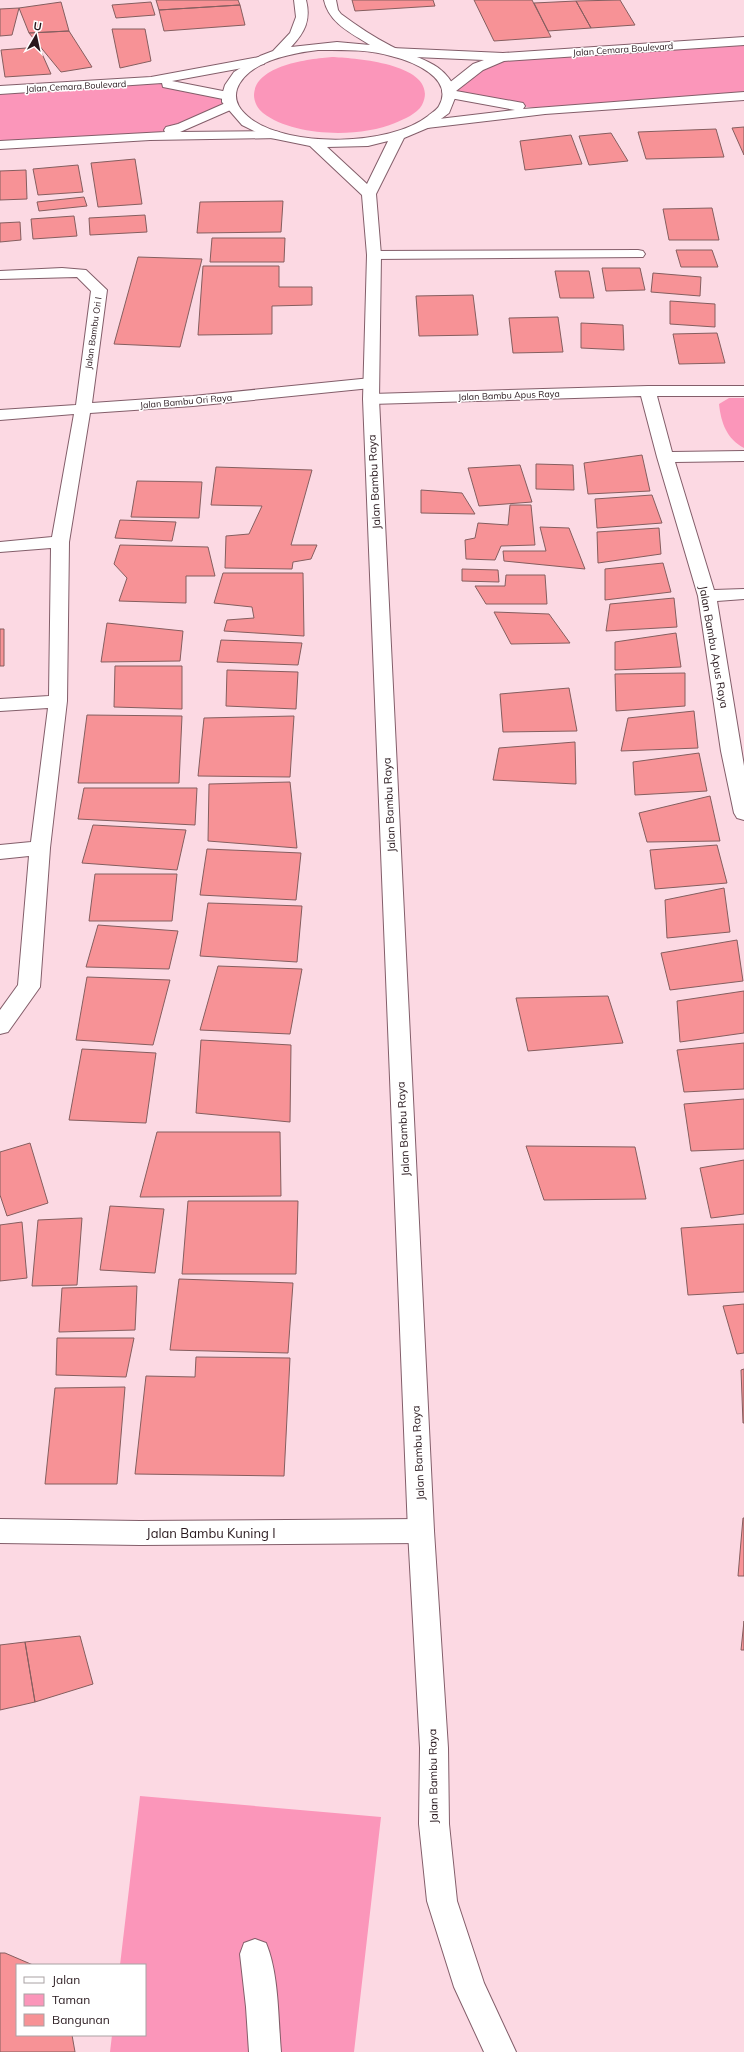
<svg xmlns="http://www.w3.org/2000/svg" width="744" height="2052" font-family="Mulish,sans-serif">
<rect width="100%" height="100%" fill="#fcd9e3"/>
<path fill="#fb96ba" d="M744 42V93L545 110 450 93 478 67 503 57Z
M332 57C354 58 442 64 422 105 417 114 404 119 395 123 360 138 294 137 263 113 258 109 254 102 254 95 255 65 309 59 332 57Z
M151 81 187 86 228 96 230 105 150 136 0 145V90Z
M729 398H744V448C727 439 721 423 719 404Z
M140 1796 381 1817 354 2052H110L112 2035H145V1965H120Z"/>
<path fill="#f79296" stroke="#855e5f" d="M156 0H238L240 5 159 10Z
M352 0H433L435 6 355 11Z
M474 0H532L551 37 494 41Z
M620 0 635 25 591 28 576 1Z
M576 1 591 28 548 31 534 3Z
M61 2 69 31 29 33 19 8Z
M151 2 155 15 116 18 112 5Z
M240 5 245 25 164 31 159 10Z
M19 8 12 35 0 36V9Z
M112 29H145L151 61 120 68Z
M69 31 92 67 61 72 29 33Z
M39 47 51 74 5 77 1 50Z
M744 127V155L732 128Z
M716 129 724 157 646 159 638 132Z
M611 133 628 161 589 165 579 136Z
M571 135 582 164 525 170 520 141Z
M135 159 142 204 98 207 91 163Z
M78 165 83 192 38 195 33 169Z
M26 170 27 199 0 200V171Z
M84 197 87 206 39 211 37 202Z
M283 201 281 232 197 233 200 202Z
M712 208 719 240H669L663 209Z
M145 215 147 232 90 235 89 218Z
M74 216 77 236 33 239 31 219Z
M20 222 21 240 0 242V223Z
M212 238H285L284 262H210Z
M676 250H712L718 267H681Z
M138 257 202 259 180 347 114 344Z
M203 266H279V287H312V305L272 306V334L198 335Z
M602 268H640L645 290 606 291Z
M555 271H589L594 298H560Z
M653 273 701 277 700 296 651 292Z
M473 295 478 335 419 336 416 296Z
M670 301 715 304V327L670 324Z
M558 317 563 352 513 353 509 318Z
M581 323 623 325 624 350 581 348Z
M717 333 725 363 679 364 673 334Z
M642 455 650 491 588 494 584 463Z
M536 464 573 465 574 490 536 489Z
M520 465 532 502 479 506 468 468Z
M216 467 312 470 291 545H317L311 559 293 562 292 569 225 568 226 536 249 534 262 506 211 505Z
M137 481 202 482 199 518 131 517Z
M421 490 462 493 475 514 421 513Z
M652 495 662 523 597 528 595 499Z
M510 505H531L535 545 501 546 495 560 466 559 465 540 475 538 478 523 508 525Z
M120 520 176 522 172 541 115 538Z
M540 527 569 528 585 569 504 561 503 551H546Z
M659 528 661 554 598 563 597 532Z
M120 545 208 547 215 576H186V603L119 601 127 578 114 564Z
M663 563 671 592 605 600V569Z
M462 569 498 570 499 582 462 581Z
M223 573H303L304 636 224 631 227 620 254 618 252 607 214 603Z
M506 575H545L547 604H486L475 586H505Z
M674 598 677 627 606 631 610 604Z
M494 612 549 614 570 643 511 644Z
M107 623 183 631 180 661 101 662Z
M0 629H4V666H0Z
M676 633 681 667 615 670V642Z
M221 640 302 643 298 665 217 662Z
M115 666H182V709L114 707Z
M227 670 298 672 296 709 226 706Z
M685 673V706L616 711 615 674Z
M569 688 577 731 503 732 500 694Z
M694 711 698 748 621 751 628 718Z
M87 715 182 716 179 783H78Z
M294 716 290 777 198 776 204 718Z
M575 742 576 784 493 780 499 748Z
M699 753 707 791 635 795 633 762Z
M290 782 297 848 208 841 209 784Z
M84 788H197L195 825 78 819Z
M710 796 720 841 647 842 639 813Z
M93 825 186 830 177 870 82 863Z
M717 845 727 883 655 889 650 850Z
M207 849 301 853 296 900 200 895Z
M95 874H177L172 921H89Z
M724 888 730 932 667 938 665 900Z
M208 903 302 906 297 962 200 956Z
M98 925 178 931 169 969 86 967Z
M737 940 743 981 670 990 661 953Z
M218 966 302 969 290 1034 200 1030Z
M87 977 170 980 153 1045 76 1040Z
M744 991V1033L680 1042 677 1001Z
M608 996 623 1043 528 1051 516 998Z
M201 1040 291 1045 290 1122 196 1113Z
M744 1043V1089L684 1092 677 1050Z
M82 1049 156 1053 146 1123 69 1120Z
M744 1099V1149L691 1151 684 1104Z
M157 1132H280L281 1196 140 1197Z
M30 1143 48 1203 7 1216 0 1195V1152Z
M526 1146 635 1147 646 1199 544 1200Z
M744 1160V1214L711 1218 700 1168Z
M188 1201H298L296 1274H182Z
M110 1206 164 1209 155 1273 100 1270Z
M82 1218 77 1285 32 1286 38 1220Z
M22 1222 27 1278 0 1281V1225Z
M744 1224V1292L688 1295 681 1228Z
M179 1279 293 1283 288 1353 170 1350Z
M137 1286 135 1330 59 1332 62 1288Z
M744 1304V1353L737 1354 723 1306Z
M57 1338H134L126 1377 56 1375Z
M196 1357 290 1358 284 1476 135 1474 146 1376 195 1377Z
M744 1369V1423H743L741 1370Z
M125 1387 117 1484H45L55 1388Z
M743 1518H744V1576H738Z
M744 1621V1650H741Z
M80 1636 93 1684 35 1702 25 1642Z
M25 1642 35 1702 0 1710V1645Z
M0 1953H5L33 1965H17V2035H72L75 2052H0Z"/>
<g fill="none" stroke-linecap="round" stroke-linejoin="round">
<defs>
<path id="service" d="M255 1939 266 1943C279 1974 278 2018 281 2052H249L246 2007 240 1954 244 1943Z"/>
<path id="minor" d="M744 37V45L504 61 483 70 456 91 523 103 525 106 523 109 744 92V100L545 114 427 128 422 127 420 124 422 121 515 110 450 98 443 94 442 90 444 87 473 64 484 60 392 56 386 52 392 48 503 53Z
M259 57 265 61 264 64 172 81 233 93 235 96 233 99 228 100 163 87 162 83 0 94V86L151 77Z
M230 101 235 102 237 105 235 108 180 132 274 131 279 132 281 135 279 138 150 140 0 149V141L165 132 164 130 166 127 178 124Z
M638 250 643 251 645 254 643 257 374 259 369 258 367 255 369 252 374 251Z
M62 268 86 270 107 290 92 403 193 396 371 378 377 380 379 383 377 386 371 388 193 406 90 413 69 542 67 701 50 848 40 987 8 1032 0 1034V1010L18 985 29 856 0 859V845L31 842 48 708 0 711V699L49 696 51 548 0 552V542L52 537 74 414 0 420V410L76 405 91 291 77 277 0 279V271Z
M648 386H744V396H657L672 452 744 451V461L675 462 714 590 744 589V599L717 601 744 766V820L737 818 734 813 721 751 698 596 657 457 641 396 371 404 365 402 363 399 365 396 371 394Z
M0 1519 140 1521 421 1519 430 1522 434 1531 430 1540 421 1543 140 1545 0 1543Z"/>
<path id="tertiary" d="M294 0H306C311 20 305 32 291 47L337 42 370 45C351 33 329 23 324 0H336L338 10 341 14C357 26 374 37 391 46 418 60 444 60 457 93L449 113 430 127 404 138 376 194 381 255 379 399 434 1531 448 1748 449 1824 457 1901 484 1983 516 2052H484L454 1987 427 1901 419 1824 420 1748 408 1531 363 399 367 255 362 195 310 146 266 137 242 125 222 102V95L225 85 234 72 260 56 273 51 290 33 296 17ZM318 50C342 50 367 49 391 56 412 61 455 78 439 106 437 110 431 113 428 116 390 146 290 148 251 119 241 111 233 102 237 89 247 61 293 53 318 50ZM388 141 367 184 327 147 368 146Z"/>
</defs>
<use href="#service" stroke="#835e6a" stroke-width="2"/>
<use href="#minor" stroke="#835e6a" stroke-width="2"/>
<use href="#tertiary" stroke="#835e6a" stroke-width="2"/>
<use href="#service" fill="#fff" fill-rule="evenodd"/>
<use href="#minor" fill="#fff" fill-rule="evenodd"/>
<use href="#tertiary" fill="#fff" fill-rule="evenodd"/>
</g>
<g text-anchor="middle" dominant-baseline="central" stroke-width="3" stroke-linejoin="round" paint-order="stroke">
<g font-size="9" fill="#27171c" stroke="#fff">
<text transform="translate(623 49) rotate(-4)">Jalan Cemara Boulevard</text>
<text transform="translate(76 86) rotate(-3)">Jalan Cemara Boulevard</text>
<text transform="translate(93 333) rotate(-82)">Jalan Bambu Ori I</text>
<text transform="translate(509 395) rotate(-2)">Jalan Bambu Apus Raya</text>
<text transform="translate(186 401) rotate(-5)">Jalan Bambu Ori Raya</text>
</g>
<g font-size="11" fill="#27171c" stroke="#fff">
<text transform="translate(374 482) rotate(-93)">Jalan Bambu Raya</text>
<text transform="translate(714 647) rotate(80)">Jalan Bambu Apus Raya</text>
<text transform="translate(389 805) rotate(-93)">Jalan Bambu Raya</text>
<text transform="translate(403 1129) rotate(-93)">Jalan Bambu Raya</text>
<text transform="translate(418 1453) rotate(-93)">Jalan Bambu Raya</text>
<text transform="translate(433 1776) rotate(-91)">Jalan Bambu Raya</text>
</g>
<g font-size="13" fill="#27171c" stroke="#fff">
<text x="211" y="1533">Jalan Bambu Kuning I</text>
</g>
</g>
<rect x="16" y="1964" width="130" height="72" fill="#ffffff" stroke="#a9a2a4"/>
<rect x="24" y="1977" width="20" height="6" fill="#ffffff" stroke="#a9a2a4"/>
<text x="52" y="1984" font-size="12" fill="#27171c">Jalan</text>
<rect x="24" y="1994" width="20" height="12" fill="#fb96ba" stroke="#a9a2a4"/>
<text x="52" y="2004" font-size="12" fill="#27171c">Taman</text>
<rect x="24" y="2014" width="20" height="12" fill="#f79296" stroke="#a9a2a4"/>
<text x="52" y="2024" font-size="12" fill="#27171c">Bangunan</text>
<g transform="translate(36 36) rotate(9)" stroke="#ffffff" stroke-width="3" paint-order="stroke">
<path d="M0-3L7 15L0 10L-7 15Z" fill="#27171c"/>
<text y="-6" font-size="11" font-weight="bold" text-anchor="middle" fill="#27171c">U</text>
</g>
</svg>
